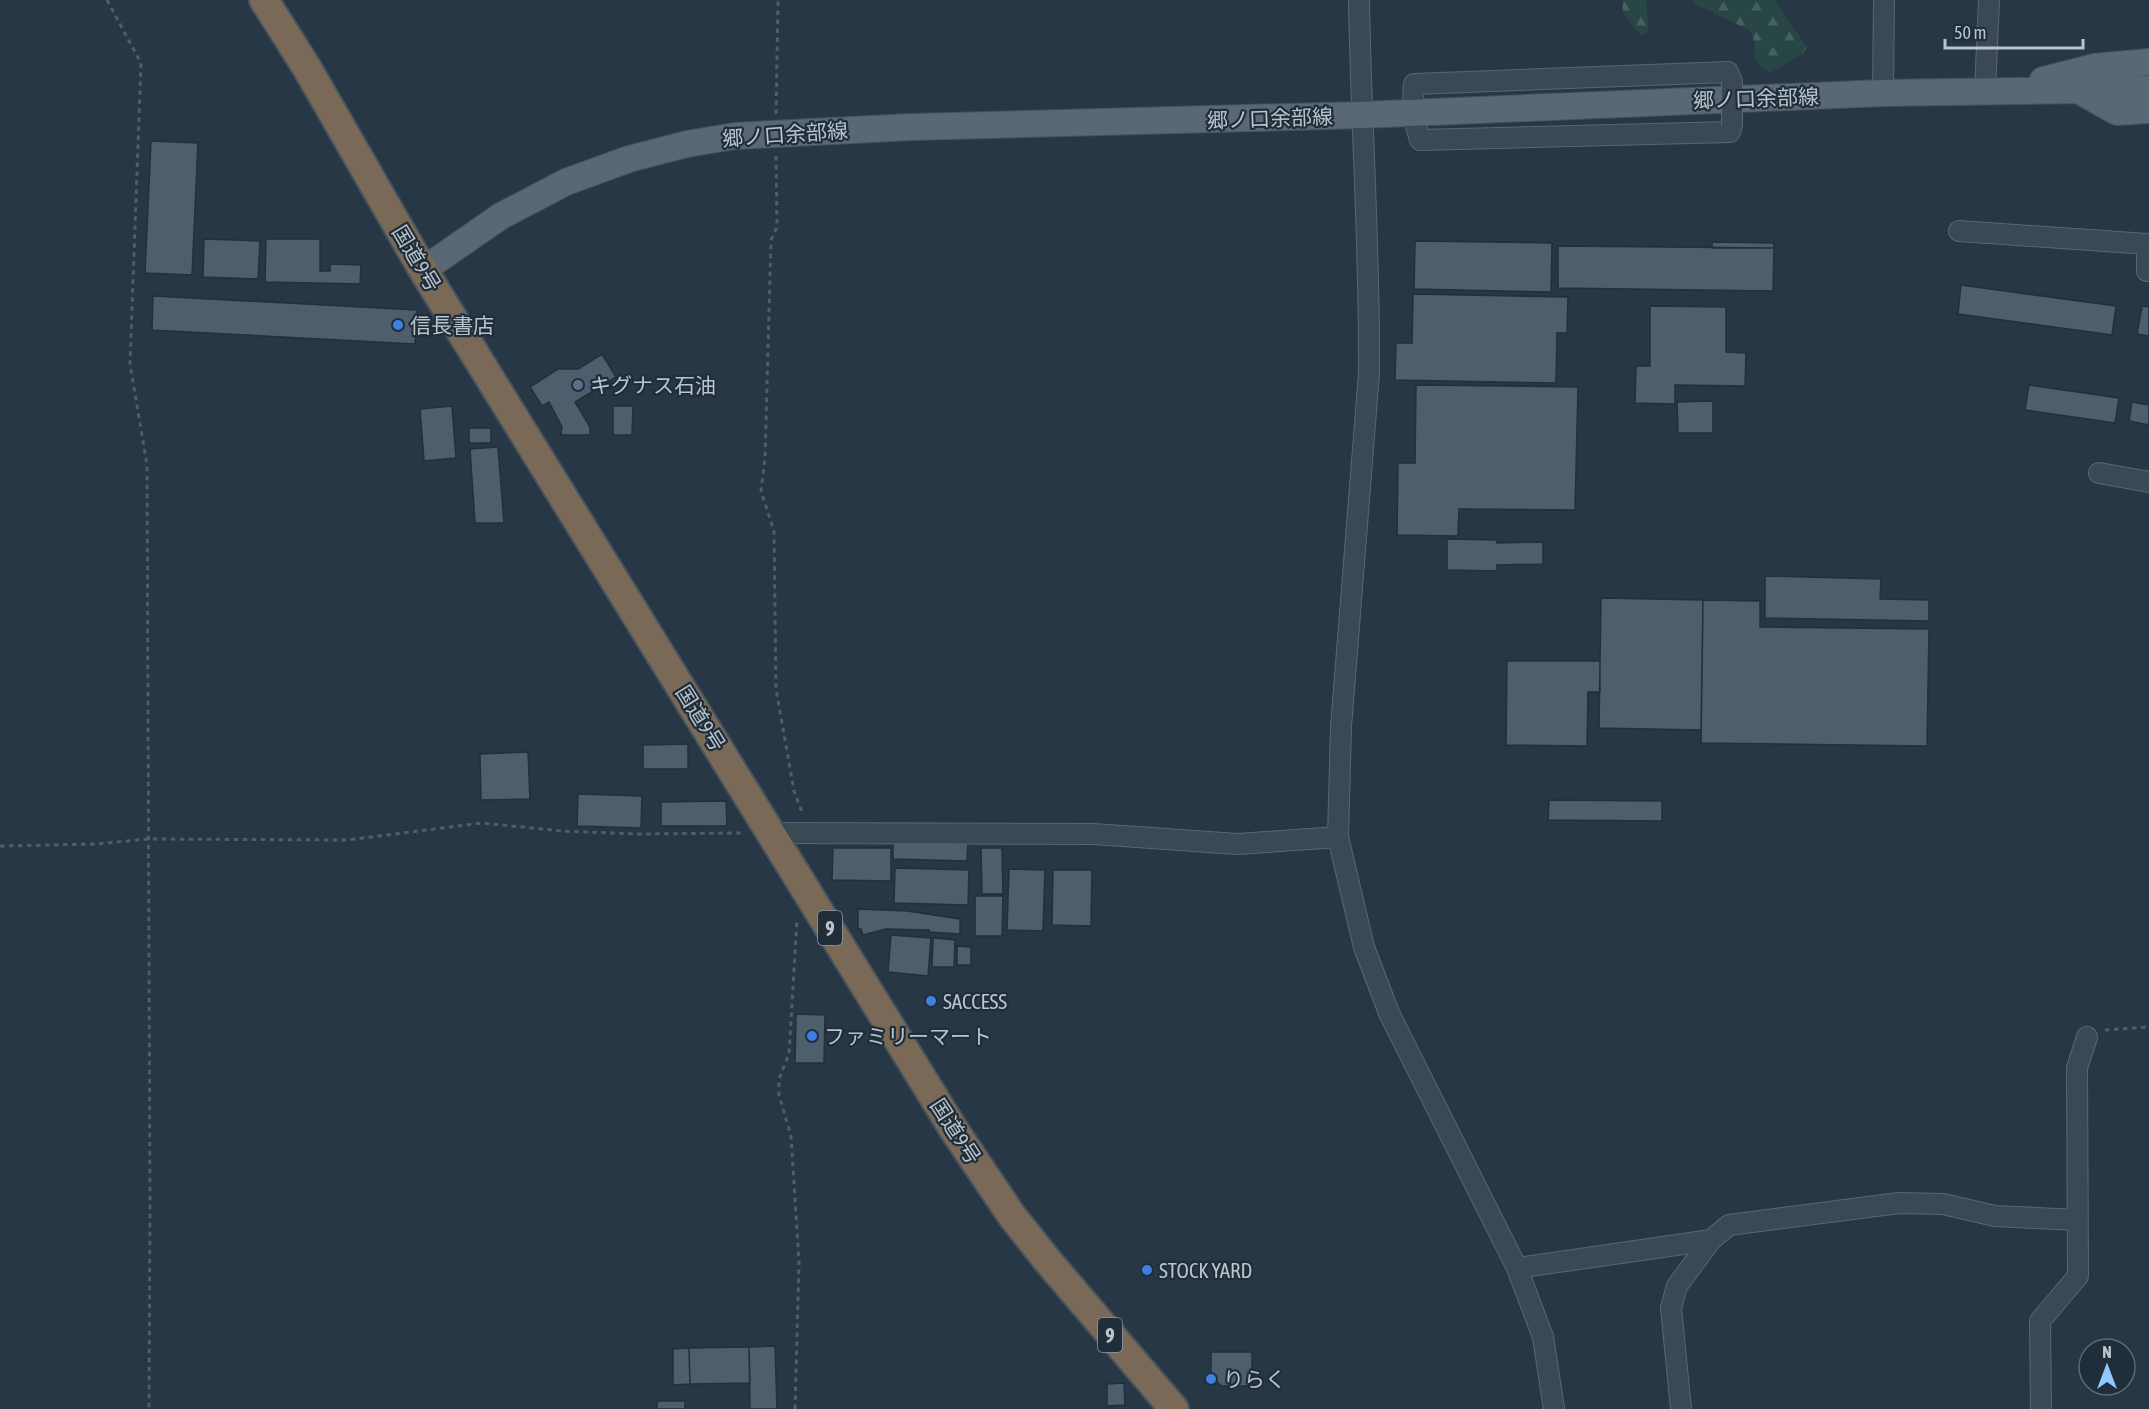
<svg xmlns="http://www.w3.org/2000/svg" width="2149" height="1409" font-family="'Asap Condensed','Noto Sans JP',sans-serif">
<defs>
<pattern id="forest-firs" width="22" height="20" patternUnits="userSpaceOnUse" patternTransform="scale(1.5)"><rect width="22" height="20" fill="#294646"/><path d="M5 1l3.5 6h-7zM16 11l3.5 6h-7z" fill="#465f60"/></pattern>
</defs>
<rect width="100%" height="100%" fill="#273745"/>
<path fill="url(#forest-firs)" d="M1622 0H1646L1648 26 1647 33 1641 36 1623 13Z
M1694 0H1774L1807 47 1803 53 1770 73C1743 55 1763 50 1749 30L1695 4Z"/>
<path fill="#4d5f6d" stroke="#22303c" stroke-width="1.5" d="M151 141 198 143 192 275 145 273Z
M204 239 260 241 258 279 203 277Z
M266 239H320V271H330V264L361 265 360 284 265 282Z
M1415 241 1552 243 1551 292 1414 289Z
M1712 242 1774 243V248H1712Z
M1558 246 1774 248 1773 291 1558 288Z
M1961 285 2116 306 2112 335 1958 314Z
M1413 294 1568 297 1567 333H1557L1556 383 1395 380 1396 343H1412Z
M153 296 417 310 415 344 152 330Z
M1650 306 1726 307V352L1746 353 1745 386 1675 385V404L1635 403 1636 366H1650Z
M2142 306 2149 307V336L2137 334Z
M602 354 616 377 575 402 590 427V435H561L562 427 549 402 542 406 530 387 558 369H578Z
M1416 385 1578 387 1575 510 1459 509 1458 536 1397 535 1398 463H1415Z
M2029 385 2119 398 2115 423 2025 410Z
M1713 401V433H1678L1677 402Z
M2132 402 2149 405V425L2129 421Z
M452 406 456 458 424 461 420 409Z
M613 406H633L632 435H613Z
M469 428H491V443H469Z
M498 447 504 523H475L470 449Z
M1447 539 1497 540V543L1543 542V564L1497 565V571L1447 570Z
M1765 576 1881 579 1880 599 1929 600V621L1765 618Z
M1601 598 1703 600 1701 730 1599 728Z
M1703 600 1760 601V627L1929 629 1927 746 1701 743Z
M1507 661H1600V692H1588L1587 746 1506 745Z
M688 744V769H643V745Z
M528 752 530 799 481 800 480 754Z
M578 794 642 796 641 828 577 826Z
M1549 800 1662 801V821L1548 820Z
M726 801 727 826H661V802Z
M893 841 968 842 967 861 893 859Z
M833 848H891V881L832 880Z
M981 848H1002L1003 894H982Z
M895 868 969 870 968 905 894 903Z
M1009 869 1045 870 1043 931 1007 930Z
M1053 870H1092L1091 926 1052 925Z
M975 896H1003L1002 936H975Z
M858 909 907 911 960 919V934L929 932V930L886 929 863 935 861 929H858Z
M891 935 931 938 928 976 888 972Z
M933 938 955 940 954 967H932Z
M957 946 971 947V965H957Z
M796 1014 825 1015 824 1063H795Z
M775 1346 777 1409H750L749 1347Z
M749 1347 750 1383 690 1384 689 1348Z
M689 1348 690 1384 673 1385V1349Z
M1211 1352H1252V1386H1221L1211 1375Z
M1124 1383 1125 1405 1107 1406V1384Z
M657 1401H685V1409H657Z"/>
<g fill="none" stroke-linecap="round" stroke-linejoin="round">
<defs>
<path id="minor" d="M1359 0C1361 124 1370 249 1369 373L1341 727 1338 837 1364 947 1389 1013 1517 1268 1543 1337 1554 1409
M1985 91 1989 0
M1883 93 1884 0
M1732 125 1730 132 1420 140 1412 113 1414 84 1728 72 1732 82
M1959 231 2147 244V271H2149
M2099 473 2149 482
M771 833 1093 834 1238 844 1338 837
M1517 1268 1711 1240
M1681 1409 1671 1308 1677 1286 1711 1240 1729 1225 1899 1203 1943 1204 1995 1216 2078 1220
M2041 1409 2040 1321 2078 1276 2077 1068 2087 1037"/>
<path id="major" d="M2043 80 2094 67 2149 62
M2078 90 2117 112 2149 110
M423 270 501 216 566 182 629 159 687 144 735 136 911 127 1361 115 1883 93 2149 89"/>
<path id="highway" d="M264 0 307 68 423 270 954 1130 1012 1216 1047 1260 1174 1409"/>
</defs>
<use href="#minor" stroke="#5a6772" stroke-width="22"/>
<use href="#major" stroke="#45525e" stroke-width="28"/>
<use href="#highway" stroke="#46545f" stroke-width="32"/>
<path stroke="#496363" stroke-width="3" stroke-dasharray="4.5 4.5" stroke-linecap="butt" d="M107 0 141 63 130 364 147 465 150 1203 149 1409
M776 114 778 0
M776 156 777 227 771 240 765 458 761 491 774 531 776 689 794 791 803 815
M0 846 97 844 148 839 347 840 482 823 562 831 639 834 743 833
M2105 1030 2149 1027
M795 1409 799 1262 791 1136 779 1095V1079L789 1054 797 920"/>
<use href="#minor" stroke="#3b4954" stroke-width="20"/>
<use href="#major" stroke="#596874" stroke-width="26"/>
<use href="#highway" stroke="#7b6958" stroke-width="28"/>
<defs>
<path id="minor-bridge" d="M1732 125V82"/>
</defs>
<use href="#minor-bridge" stroke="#5a6772" stroke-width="22" stroke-linecap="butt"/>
<use href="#minor-bridge" stroke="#3b4954" stroke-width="20"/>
</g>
<g fill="#3f7fe0" stroke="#202e3a" stroke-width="2">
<circle cx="398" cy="325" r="6"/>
<circle cx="931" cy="1001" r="6"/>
<circle cx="812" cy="1036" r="6"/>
<circle cx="1147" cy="1270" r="6"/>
<circle cx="1211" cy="1379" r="6"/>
</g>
<circle fill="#5c6f8a" stroke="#202e3a" stroke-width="2" cx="578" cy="385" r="6"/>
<g text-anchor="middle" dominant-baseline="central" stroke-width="4.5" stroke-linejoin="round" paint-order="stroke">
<g fill="#202e3a" stroke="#8b97a2" stroke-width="1.5">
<rect x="818" y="911" width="24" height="34" rx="4.5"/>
<rect x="1098" y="1318" width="24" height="34" rx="4.5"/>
</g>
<g font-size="20" font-weight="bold" fill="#b9c4ce">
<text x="830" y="928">9</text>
<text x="1110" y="1335">9</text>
</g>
<g font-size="21" fill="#b9c4ce" stroke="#202e3a">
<text transform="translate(1756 98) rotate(-2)">郷ノ口余部線</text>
<text transform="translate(1270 118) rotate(-2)">郷ノ口余部線</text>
<text transform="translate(785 134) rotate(-4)">郷ノ口余部線</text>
<text transform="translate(417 258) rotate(59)">国道9号</text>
<text transform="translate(701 718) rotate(58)">国道9号</text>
<text transform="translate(956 1131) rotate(57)">国道9号</text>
</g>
<g font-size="21" fill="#b9c4ce" stroke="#202e3a" text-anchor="start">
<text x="410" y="325">信長書店</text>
<text x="590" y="385">キグナス石油</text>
<text x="943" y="1001">SACCESS</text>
<text x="824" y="1036">ファミリーマート</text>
<text x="1159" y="1270">STOCK YARD</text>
<text x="1223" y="1379">りらく</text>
</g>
</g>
<g transform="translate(2107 1367)"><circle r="28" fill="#202e3a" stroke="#5d6a75" stroke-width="1.5"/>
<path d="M0-4.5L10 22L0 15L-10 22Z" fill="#90c7fc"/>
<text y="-9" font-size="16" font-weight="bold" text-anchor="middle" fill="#b9c4ce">N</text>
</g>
<path d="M1945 39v9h138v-9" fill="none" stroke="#b9c4ce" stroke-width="3"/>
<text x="1954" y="39" font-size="18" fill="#b9c4ce" stroke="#202e3a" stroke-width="4.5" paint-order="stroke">50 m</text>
</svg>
